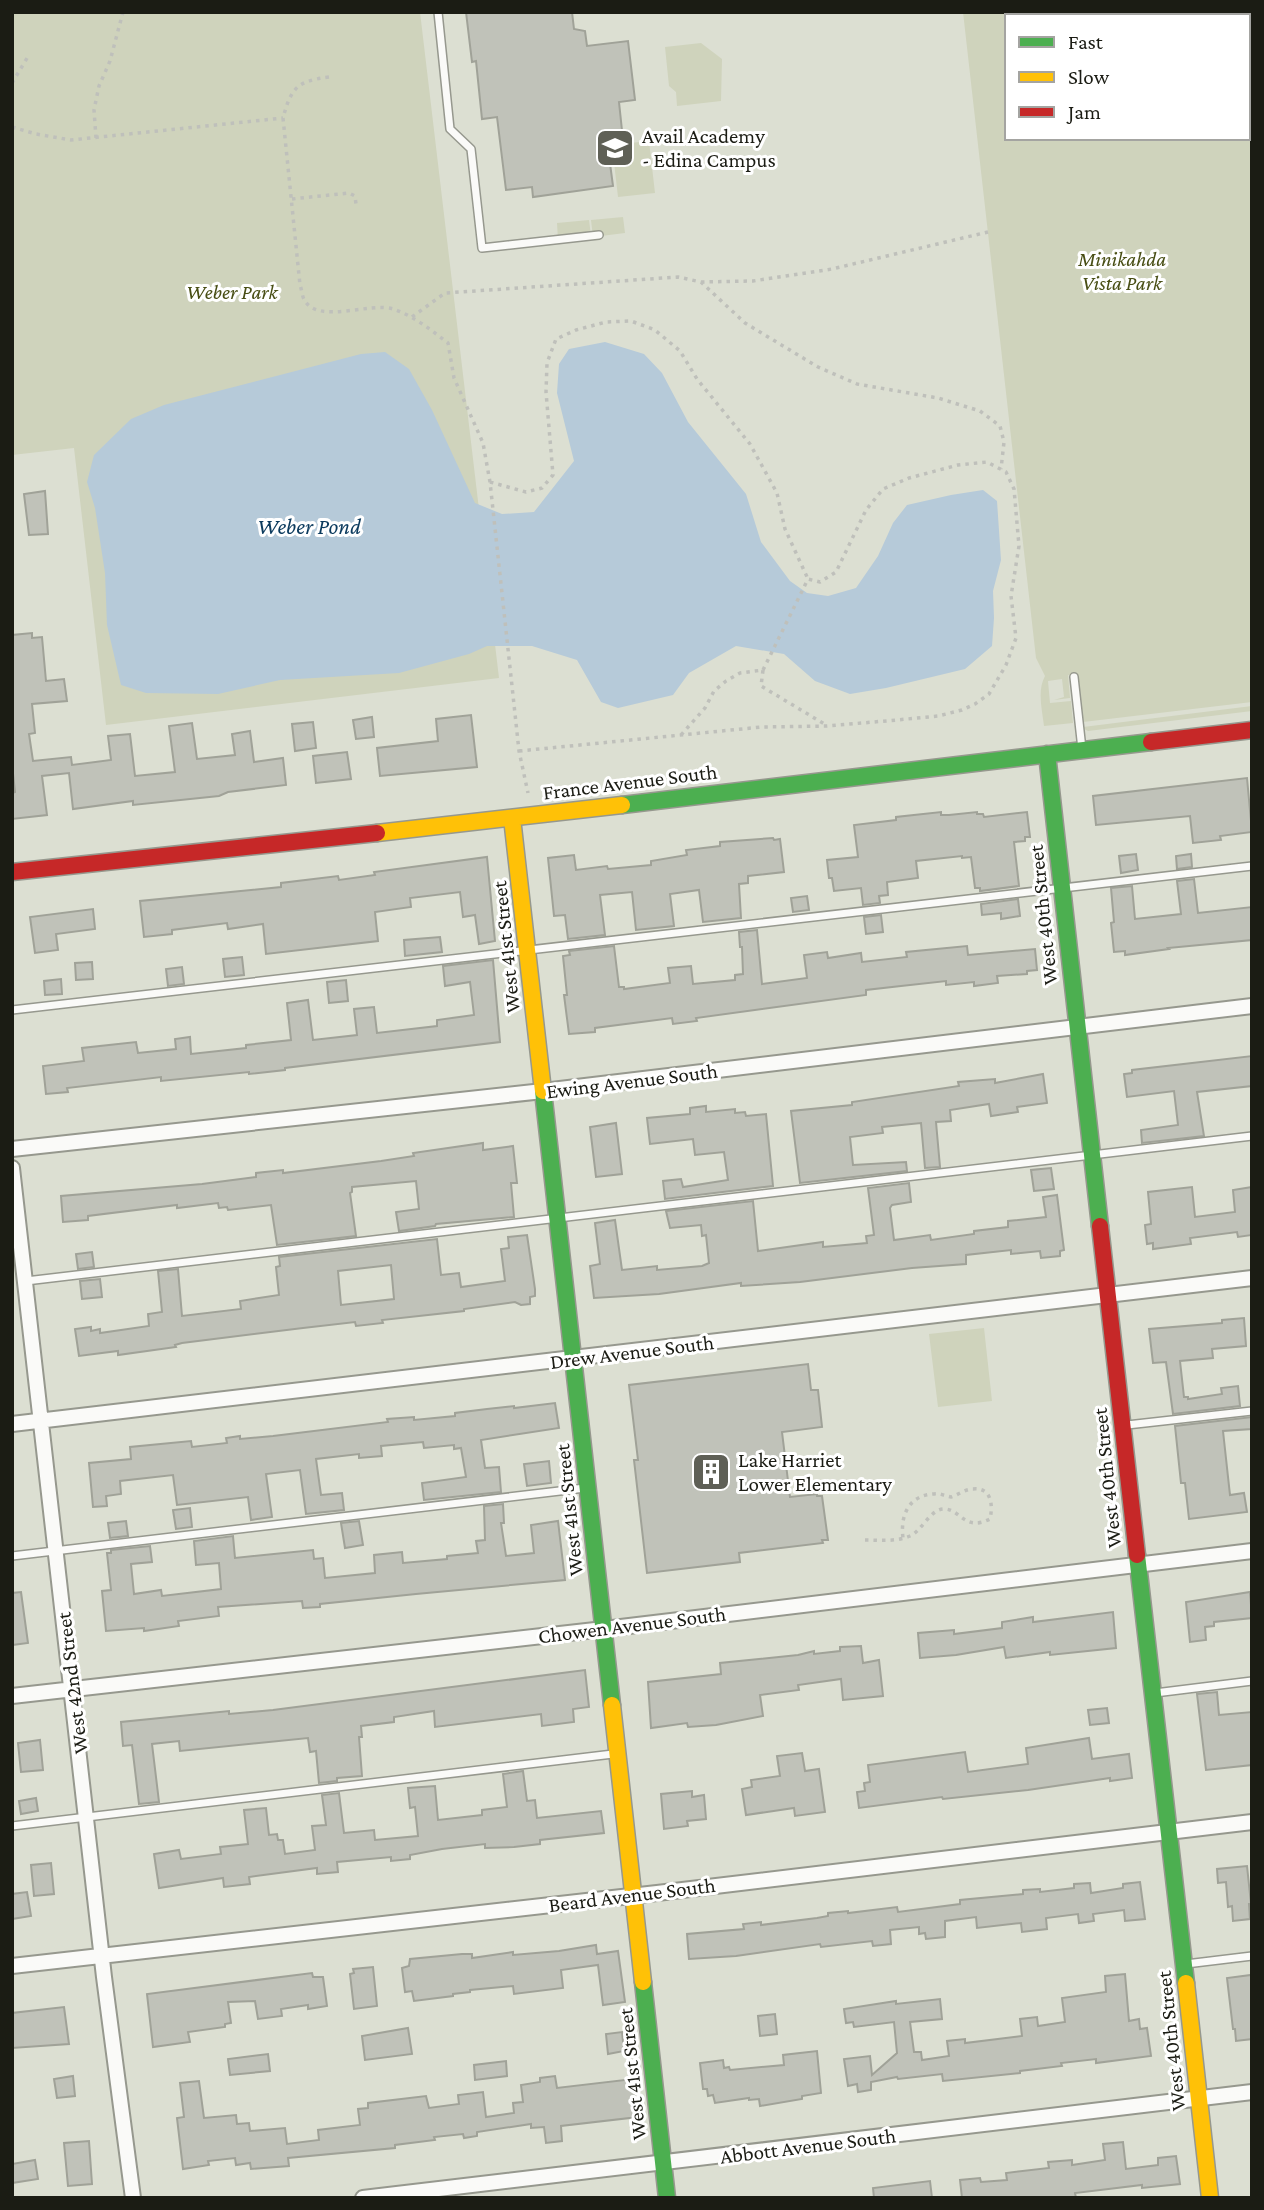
<svg xmlns="http://www.w3.org/2000/svg" width="1264" height="2210" font-family="'Crimson Pro',serif">
<rect width="100%" height="100%" fill="#dcdfd2"/>
<path fill="#cfd3bc" fill-rule="evenodd" d="M12 12H420L499 678 106 725 74 448 12 455Z
M963 12H1252V702L1083 722 1077 675H1068L1070 698 1054 700 1064 697 1062 679 1048 681 1050 703 1071 701 1073 723 1044 726C1042 709 1037 691 1045 676L1036 658ZM1007 16H1248V138H1007Z
M701 43 722 59 721 101 677 106 676 92 669 86 665 47Z
M649 141 655 193 618 197 612 145Z
M623 217 625 233 593 237 591 220Z
M589 220 591 236 558 240 557 223Z
M1252 706V711L1088 731 1084 729 1083 727Z
M984 1328 992 1401 938 1407 929 1334Z"/>
<path fill="#b6cad9" d="M605 342 644 354 662 373 688 422 746 494 761 542 790 581 807 593 828 596 856 588 878 556 893 523 907 505 951 495 983 490 997 501 1001 560 993 591 994 618 992 646 965 669 886 688 850 694 815 681 784 654 736 646 689 673 673 695 618 708 601 702 577 660 532 646H487L469 654 399 673 280 680 218 694 146 693 121 685 107 625 105 573 95 508 87 482 94 455 131 419 164 405 361 354 385 352 409 369 432 410 475 503 502 514 534 512 574 461 557 393 559 364 569 349Z"/>
<path fill="#c0c2b9" stroke="#a0a298" stroke-width="2" fill-rule="evenodd" d="M466 12H572L574 29 585 31 587 46 628 41 635 100 619 102 623 140 607 141 613 186 533 197 532 187 506 190 497 117 482 119 476 61 472 62Z
M45 491 48 534 29 535 24 494Z
M32 633V638L42 637 46 681 64 679 67 701 32 704 35 733 29 734 33 761 71 757 72 765 111 760 108 736 130 734 135 776 175 772 169 726 192 723 197 759 235 755 232 734 250 731 254 762 283 758 286 785 228 792 219 796 133 805V801L73 809 69 773 42 776 47 815 12 819V793L15 792 12 764V635Z
M471 715 477 767 380 776 377 748 438 741 436 719Z
M372 717 374 737 356 739 353 720Z
M313 722 316 748 295 751 292 724Z
M347 752 351 779 316 783 313 756Z
M1247 778 1252 832 1220 836 1221 840 1193 843 1190 816 1096 825 1093 796Z
M941 812V815H949L977 812V814H983L984 817 1027 812 1030 837H1025V841L1014 842 1019 886 980 891V888H975L971 857 962 858V856L916 861 918 878 887 882 888 895 879 896 880 903 863 905 861 888 834 891 832 878H829L827 860 858 857 854 825 896 820V817Z
M773 838 774 840 780 839 784 872 748 876V883L739 884 741 918 703 922 699 890 670 894 674 926 636 930 632 892 600 895 605 935 568 939 565 915 554 916 548 858 574 855 576 870 607 866 608 869 651 865V861L687 855 686 850 720 846V842Z
M1136 854 1138 870 1121 873 1119 856Z
M1191 854 1192 867 1177 869 1176 856Z
M487 857 495 941 479 944 475 915 463 917 460 892 410 898 411 907 375 912 378 941 266 954 263 924 228 929 227 923 172 930V934L144 937 140 901 281 887V883L338 876 339 880 375 875 374 872Z
M1194 879 1198 913 1252 907V940L1168 948 1169 949 1125 955V951L1114 952 1111 923 1114 922 1111 888 1132 886 1135 919 1181 914 1177 881Z
M807 896 809 910 793 912 791 898Z
M1018 899 1020 916 1001 919V913L982 915 981 904Z
M93 909 95 929 56 934 58 950 35 953 30 917Z
M881 915 883 932 866 934 864 917Z
M757 930 762 984 807 978 804 955 827 952 828 958 861 953 862 962 907 957 906 952 967 946 968 955 1035 949 1037 970 1027 971V974L997 976 998 983 974 986V982L946 985V981L901 986 866 990V995L696 1018 697 1021 673 1024 672 1018 595 1028V1032L569 1034 564 995H567L563 956 570 955 569 951 614 946 619 987H624V989L670 983 668 968 691 966 693 984 735 980V975L743 974 742 947H740L739 932Z
M440 937 442 952 405 956 404 940Z
M242 957 244 975 225 977 223 959Z
M493 960 500 1042 285 1068V1070L249 1074V1072L161 1081V1077L67 1088 68 1092 46 1094 43 1066 84 1061 82 1048 136 1042 138 1053 176 1049 175 1039 190 1037 191 1054 246 1048V1045L291 1040 287 1003 308 1000 313 1040 357 1035 354 1009 374 1007 377 1033 437 1026V1020L474 1015 470 982 445 986 443 966Z
M92 962 93 979 76 980 75 963Z
M182 967 184 984 168 986 166 969Z
M61 979 62 994 45 995 44 981Z
M346 980 348 1001 329 1003 327 982Z
M1252 1056V1086L1197 1092 1204 1136 1142 1143 1141 1130 1178 1125 1174 1091 1127 1097 1124 1074 1132 1073V1070Z
M1043 1074 1047 1103 1017 1107 1018 1112 991 1116 989 1104 950 1110 951 1121 936 1122 940 1167 925 1168 921 1123 882 1127 883 1133 850 1137 853 1165 906 1162 907 1171 800 1183 791 1111 852 1105V1102L959 1086 958 1082 995 1079V1083Z
M706 1106V1112L735 1109V1113L745 1112 746 1116 766 1114 773 1186 665 1199 663 1181 681 1179 683 1187 728 1180 724 1152 695 1155 693 1139 650 1144 647 1118 690 1114V1108Z
M616 1123 622 1174 596 1177 590 1127Z
M483 1143V1150L513 1146 517 1183H511L514 1217 436 1224 435 1226 399 1231 396 1212 419 1209 416 1181 352 1187V1192L350 1193 356 1236 277 1245 271 1205 228 1210 227 1207 219 1208 218 1203 177 1208V1205L88 1216V1220L63 1222 61 1196 202 1184 256 1177V1173L283 1170V1173L381 1161 414 1156 413 1153Z
M1051 1168 1054 1189 1034 1191 1031 1170Z
M909 1183 911 1202 892 1205 890 1208 894 1240 930 1235 931 1240 974 1234V1231L1008 1227V1221L1046 1217 1043 1197 1057 1195 1064 1250 1060 1251V1256L1041 1258 1040 1251 1011 1254V1250L966 1255V1264L912 1268 800 1282 741 1286V1283L659 1294 594 1298 590 1266 600 1264 595 1223 615 1220 622 1270 657 1266V1270L702 1266 709 1263 706 1235 702 1236 701 1225 670 1228 666 1211 753 1201 758 1251 823 1242V1247L867 1243 866 1236 874 1235 868 1188Z
M1192 1187 1195 1217 1235 1212 1233 1190 1252 1187V1235L1238 1237 1237 1232 1190 1238 1191 1244 1153 1249V1243L1147 1244 1145 1225 1151 1224 1148 1192Z
M527 1235 535 1289V1296L530 1297V1304L521 1305 515 1302 464 1309V1311L382 1320 383 1323 356 1326 355 1322 303 1328 182 1343 175 1345 176 1347 118 1355V1351L79 1356 75 1329 91 1327V1331L100 1329V1333L149 1326 148 1314 162 1312 158 1271 178 1269 182 1316 241 1309 240 1301 279 1295 276 1267 280 1266 279 1257 437 1239 441 1275 459 1273 461 1287 505 1281 501 1249 509 1248 508 1237ZM391 1265 394 1299 341 1305 338 1271Z
M92 1252 94 1267 78 1269 76 1254Z
M100 1279 102 1297 82 1299 80 1281Z
M1244 1318 1246 1346 1212 1349 1213 1358 1180 1361 1184 1397H1188V1399L1222 1394 1221 1388 1238 1386 1240 1406 1173 1414 1166 1362 1153 1363 1149 1329 1222 1323V1320Z
M808 1364 811 1390H818L822 1427 782 1432 790 1497 817 1494V1496H822L828 1540H822L823 1543 739 1553 740 1562 647 1573 634 1460H638L629 1385Z
M555 1403 559 1428 481 1440 485 1468 499 1467 501 1492 424 1500 422 1483 466 1477 461 1448 454 1449V1445L424 1448 423 1442 381 1446 382 1456 359 1458V1454L316 1459 321 1495 342 1493 344 1510 306 1514 300 1470 266 1474 272 1517 251 1520 248 1497 177 1505 173 1475 120 1481 121 1494 106 1496 107 1506 93 1507 89 1463 131 1459 130 1447 191 1441 192 1447 227 1443 226 1438 240 1436V1439L273 1436 388 1422 387 1419 414 1417V1420L455 1416V1413L487 1409 514 1406V1408Z
M1252 1417V1429L1223 1431 1230 1495 1244 1493 1247 1512 1189 1519 1185 1483H1181L1175 1426Z
M549 1461 551 1483 527 1486 524 1464Z
M503 1504 504 1523H501L506 1556 534 1553 531 1525 558 1521 565 1580 416 1594 320 1604V1607L303 1608 302 1601 218 1607 219 1616 178 1621 179 1626 144 1631V1628L106 1631 102 1591 111 1590 107 1553H111V1550L150 1546 152 1562 131 1564 134 1594 161 1590 162 1596 221 1589 219 1563 196 1565 194 1541 233 1536 235 1558 313 1550 314 1559 323 1558 325 1578 375 1573 374 1555 402 1552 403 1563 447 1559V1556L478 1553 476 1541 485 1540 484 1506Z
M190 1508 192 1527 176 1529 173 1510Z
M126 1521 128 1536 110 1538 108 1523Z
M359 1521 363 1545 345 1548 341 1523Z
M21 1592 28 1643 12 1645V1593Z
M1250 1592 1252 1618 1214 1622V1626L1205 1627 1206 1640 1190 1642 1186 1602Z
M1113 1612 1116 1648 1050 1655V1652L1006 1658 1004 1647 956 1655 920 1658 918 1633 954 1630V1634L1002 1628V1622L1033 1617V1622Z
M861 1646 863 1663 879 1660 883 1696 843 1700 841 1679 798 1685 799 1690 760 1695 763 1716 716 1725 688 1727 687 1723 651 1728 648 1682 721 1674 720 1663 798 1655 814 1651V1654L840 1651V1647Z
M585 1670 589 1707 573 1709 574 1722 542 1726 541 1714 435 1727 434 1711 394 1717V1722L361 1726 362 1737H359L362 1776 337 1778V1781L319 1783 316 1751 310 1752 308 1738 180 1751 179 1741 152 1744 159 1802 139 1804 132 1745 123 1746 121 1722 229 1711V1714L273 1710Z
M1217 1692 1219 1715 1252 1712V1765L1206 1770 1197 1694Z
M1107 1708 1109 1723 1090 1725 1088 1710Z
M1089 1738 1092 1759 1129 1754 1132 1778 1110 1781V1778L1028 1790 943 1799 942 1797 859 1808 857 1792 865 1791 864 1783 870 1782 868 1765 965 1752 968 1772 1028 1764 1026 1748Z
M40 1740 43 1770 21 1772 18 1743Z
M802 1753 805 1771 819 1769 825 1812 795 1816 794 1808 746 1815 742 1789 752 1787 751 1780 780 1776 777 1756Z
M523 1771 527 1801 535 1800 537 1818 601 1811 604 1833 540 1840V1844L514 1847 485 1848V1844L442 1849 410 1855V1859L391 1861V1857L337 1862 338 1872 317 1874V1868L249 1877 250 1884 224 1887 223 1878 159 1888 154 1854 179 1850 181 1859 221 1854 220 1847 248 1844 244 1810 266 1808 269 1835 277 1834 278 1840H283L285 1854 315 1850 312 1826 326 1825 322 1795 339 1793 344 1833 374 1830 375 1840 418 1836 415 1807 410 1808 408 1788 435 1786 438 1820 482 1815V1810L507 1807 503 1774Z
M692 1791V1797L704 1795 706 1819 687 1821 688 1826 664 1829 661 1794Z
M36 1798 38 1811 21 1814 19 1801Z
M51 1863 54 1894 34 1896 31 1865Z
M1247 1866 1251 1904H1249L1250 1919 1233 1921 1232 1906 1228 1907 1226 1882 1218 1883 1217 1869Z
M1140 1882 1145 1919 1125 1921 1124 1910 1093 1914 1094 1921 1079 1923 1078 1914 1046 1918 1047 1929 1022 1932 1021 1923 977 1928 976 1917 945 1921V1937L926 1939 925 1933 919 1934V1927L890 1930 891 1944 873 1946 872 1941 821 1947 820 1944 736 1956 689 1959 687 1934 744 1929 743 1924 761 1922V1925L817 1918 828 1916V1913L848 1911V1913L897 1907 898 1912 960 1904V1900L1023 1894V1890L1040 1889V1892L1074 1888V1884L1090 1883 1091 1893 1123 1888V1884Z
M27 1892 31 1916 12 1919V1894Z
M596 1945 597 1954 618 1951 625 2002 603 2005 598 1965 561 1970 563 1988 514 1994 513 1986 470 1990V1992L453 1994V1996L414 2001 412 1991 405 1992 402 1968 409 1966 410 1959 462 1954H472V1958L513 1952V1955L559 1951Z
M373 1967 377 2006 354 2009 350 1974 354 1973 353 1969Z
M312 1973 313 1977H323L327 2006 308 2009V2005L281 2009 282 2016 258 2019 255 2001 228 2002 231 2023 225 2024V2027L188 2032 190 2042 153 2047 147 1994Z
M1125 1974 1129 2021 1139 2019 1140 2029 1147 2028 1151 2056 1096 2063V2059L1061 2063 1062 2066 1020 2071V2073L943 2081 942 2074 898 2079 897 2077 871 2082V2090L858 2092 857 2084 848 2086 844 2059 870 2056 872 2075 897 2053 894 2022 854 2027 853 2022 846 2023 844 2009 896 2001V2004L940 1999 942 2019 910 2022 914 2052H921L922 2060 949 2056 947 2041 965 2039V2043L1022 2036 1020 2019 1037 2017 1038 2026 1065 2022 1062 1998 1106 1992 1105 1976Z
M1251 1975 1252 2039 1236 2041 1235 2029H1233L1227 1978Z
M64 2007 69 2044 12 2048V2013Z
M775 2014 777 2034 760 2036 758 2016Z
M408 2028 412 2054 365 2060 362 2036Z
M622 2032 624 2051 608 2054 606 2034Z
M817 2051 821 2093 802 2096V2099L760 2106 759 2099 749 2100V2098L715 2103 713 2095 708 2096 707 2089H703L700 2063 723 2060 724 2068 729 2067 730 2070 784 2065 783 2055Z
M268 2054 270 2071 230 2075 228 2059Z
M506 2061 507 2076 475 2080 474 2065Z
M73 2076 75 2096 57 2098 54 2079Z
M555 2076 557 2088 633 2079 638 2117 561 2126 562 2141 546 2143 544 2127 531 2128V2124L477 2132V2136L464 2138 463 2134 434 2137 435 2140 395 2145V2148L288 2158 289 2166 251 2169 250 2163 236 2165 235 2158 208 2161 209 2165 183 2169 177 2118 184 2117 180 2083 199 2081 204 2118 236 2115 237 2124 249 2123 250 2131 285 2128 287 2144 319 2140 318 2130 360 2125 358 2109 368 2108V2103L426 2096 429 2108 459 2104 458 2095 483 2092 486 2117 514 2113 513 2103 523 2102 521 2085 540 2082V2078Z
M89 2141 92 2184 68 2186 64 2143Z
M1123 2142 1126 2169 1158 2165V2158L1176 2156 1180 2184 1142 2188V2185L1075 2193 1076 2198H962L960 2180 980 2178 981 2182 1007 2180 1006 2173 1049 2168 1048 2162 1072 2160V2165L1105 2160 1103 2144Z
M35 2160 38 2179 12 2183V2164Z
M930 2181 932 2198H874L873 2188Z"/>
<g fill="none" stroke-linecap="round" stroke-linejoin="round">
<defs>
<path id="lane" d="M438 12 450 129 471 149 482 248 599 235
M1074 677 1082 749
M12 1010 1252 866
M26 1281 1252 1136
M1127 1425 1252 1411
M12 1556 585 1488
M1155 1693 1252 1681
M12 1826 613 1754
M1186 1964 1252 1956"/>
<path id="street" d="M12 1149 543 1091 1252 1006
M12 1168 104 1977 133 2198
M12 1424 1252 1278
M12 1696 604 1629 1252 1551
M12 1966 657 1893 1252 1822
M363 2198 1252 2092"/>
<path id="fast" d="M1047 754 1100 1226
M622 805 1151 742
M543 1091 612 1705
M1137 1555 1186 1983
M643 1982 667 2198"/>
<path id="slow" d="M512 818 543 1091
M377 833 622 805
M612 1705 643 1982
M1186 1983 1210 2198"/>
<path id="jam" d="M1151 742 1252 730
M12 872 377 833
M1100 1226 1137 1555"/>
</defs>
<use href="#lane" stroke="#96988e" stroke-width="10"/>
<use href="#street" stroke="#96988e" stroke-width="18"/>
<use href="#fast" stroke="#96988e" stroke-width="19"/>
<use href="#slow" stroke="#96988e" stroke-width="19"/>
<use href="#jam" stroke="#96988e" stroke-width="19"/>
<path stroke="#bfc0bb" stroke-width="3.5" stroke-dasharray="3.5 5" stroke-linecap="butt" d="M329 77C297 81 291 88 283 118L300 285C302 290 302 297 305 301 319 324 370 302 393 309 414 316 431 330 448 343L454 378 483 443 490 482 519 751 528 793
M12 83 29 55
M12 127 36 134 71 140 283 118
M96 138 94 110 99 86 110 61 123 12
M292 199 349 193 355 196 356 204
M701 282 753 281 832 269 988 232
M412 317 445 293 678 277 701 282 745 323 818 367 857 384 938 398 980 411 1000 426 1004 442 1001 469
M490 482 526 492 542 488 553 475 546 392 547 363 556 339 576 330 606 322 631 321 655 330 680 351 697 379 750 444 777 493 785 529 808 579
M763 670 808 579
M681 735 705 708 714 691 726 681 740 673 763 670 761 686 826 725
M519 751 762 727 827 726 897 720 938 716 962 710 975 704 989 694 1006 665 1016 638 1011 596 1019 546 1014 489 1006 472 987 462 958 465 909 478 883 489 866 510 836 572 820 582 808 579
M865 1540C880 1540 896 1542 910 1536 922 1531 930 1509 944 1509 961 1509 964 1532 990 1519 993 1506 992 1487 973 1489 965 1489 958 1495 951 1497 945 1496 940 1493 934 1494 909 1495 900 1515 903 1538"/>
<use href="#lane" stroke="#fafaf8" stroke-width="7"/>
<use href="#street" stroke="#fafaf8" stroke-width="14"/>
<use href="#fast" stroke="#4caf50" stroke-width="16"/>
<use href="#slow" stroke="#ffc107" stroke-width="16"/>
<use href="#jam" stroke="#c62828" stroke-width="16"/>
</g>
<defs>
<symbol id="school-square" viewBox="-11 -11 22 22"><rect x="-9" y="-9" width="18" height="18" rx="4" fill="#5f6056" stroke="#fff"/><path d="M0-5L7-2L0 1L-7-2ZM-4 1L0 2.5L4 1V4Q0 6-4 4Z" fill="#fff"/></symbol>
<symbol id="building-square" viewBox="-11 -11 22 22"><rect x="-9" y="-9" width="18" height="18" rx="4" fill="#5f6056" stroke="#fff"/><path d="M-4-6H4V6H1V3H-1V6H-4ZM-2.5-4.3h1.7v1.8h-1.7ZM.8-4.3h1.7v1.8H.8ZM-2.5-1h1.7V.8h-1.7ZM.8-1h1.7V.8H.8Z" fill="#fff"/></symbol>
</defs>
<g fill-rule="evenodd">
<use href="#school-square" x="593" y="126" width="44" height="44"/>
<use href="#building-square" x="689" y="1450" width="44" height="44"/>
</g>
<g text-anchor="middle" dominant-baseline="central" stroke-width="6" stroke-linejoin="round" paint-order="stroke">
<g font-size="21" fill="#1b1c14" stroke="#fff" text-anchor="start">
<text x="642" y="136">Avail Academy<tspan x="642" dy="24">- Edina Campus</tspan></text>
<text x="738" y="1460">Lake Harriet<tspan x="738" dy="24">Lower Elementary</tspan></text>
</g>
<g font-size="21" font-style="italic" fill="#484e14" stroke="#fff">
<text x="1122" y="259">Minikahda<tspan x="1122" dy="24">Vista Park</tspan></text>
<text x="232" y="292">Weber Park</text>
</g>
<g font-size="21" fill="#1b1c14" stroke="#fff">
<text transform="translate(630 782) rotate(-7)">France Avenue South</text>
<text transform="translate(1043 915) rotate(-96)">West 40th Street</text>
<text transform="translate(506 947) rotate(-96)">West 41st Street</text>
<text transform="translate(632 1081) rotate(-7)">Ewing Avenue South</text>
<text transform="translate(632 1352) rotate(-7)">Drew Avenue South</text>
<text transform="translate(1107 1478) rotate(-96)">West 40th Street</text>
<text transform="translate(569 1510) rotate(-96)">West 41st Street</text>
<text transform="translate(632 1625) rotate(-7)">Chowen Avenue South</text>
<text transform="translate(72 1683) rotate(-97)">West 42nd Street</text>
<text transform="translate(632 1895) rotate(-7)">Beard Avenue South</text>
<text transform="translate(1171 2041) rotate(-96)">West 40th Street</text>
<text transform="translate(632 2074) rotate(-96)">West 41st Street</text>
<text transform="translate(808 2146) rotate(-7)">Abbott Avenue South</text>
</g>
<g font-size="23" font-style="italic" fill="#0b3a5d" stroke="#fff">
<text x="309" y="526">Weber Pond</text>
</g>
</g>
<rect width="1264" height="2210" fill="none" stroke="#1b1c14" stroke-width="28"/>
<rect x="1005" y="14" width="245" height="126" fill="#ffffff" stroke="#a4a4a1" stroke-width="2"/>
<rect x="1019" y="37" width="35" height="10" fill="#4caf50" stroke="#a4a4a1" stroke-width="2"/>
<text x="1068" y="49" font-size="21" fill="#1b1c14">Fast</text>
<rect x="1019" y="72" width="35" height="10" fill="#ffc107" stroke="#a4a4a1" stroke-width="2"/>
<text x="1068" y="84" font-size="21" fill="#1b1c14">Slow</text>
<rect x="1019" y="107" width="35" height="10" fill="#c62828" stroke="#a4a4a1" stroke-width="2"/>
<text x="1068" y="119" font-size="21" fill="#1b1c14">Jam</text>
</svg>
